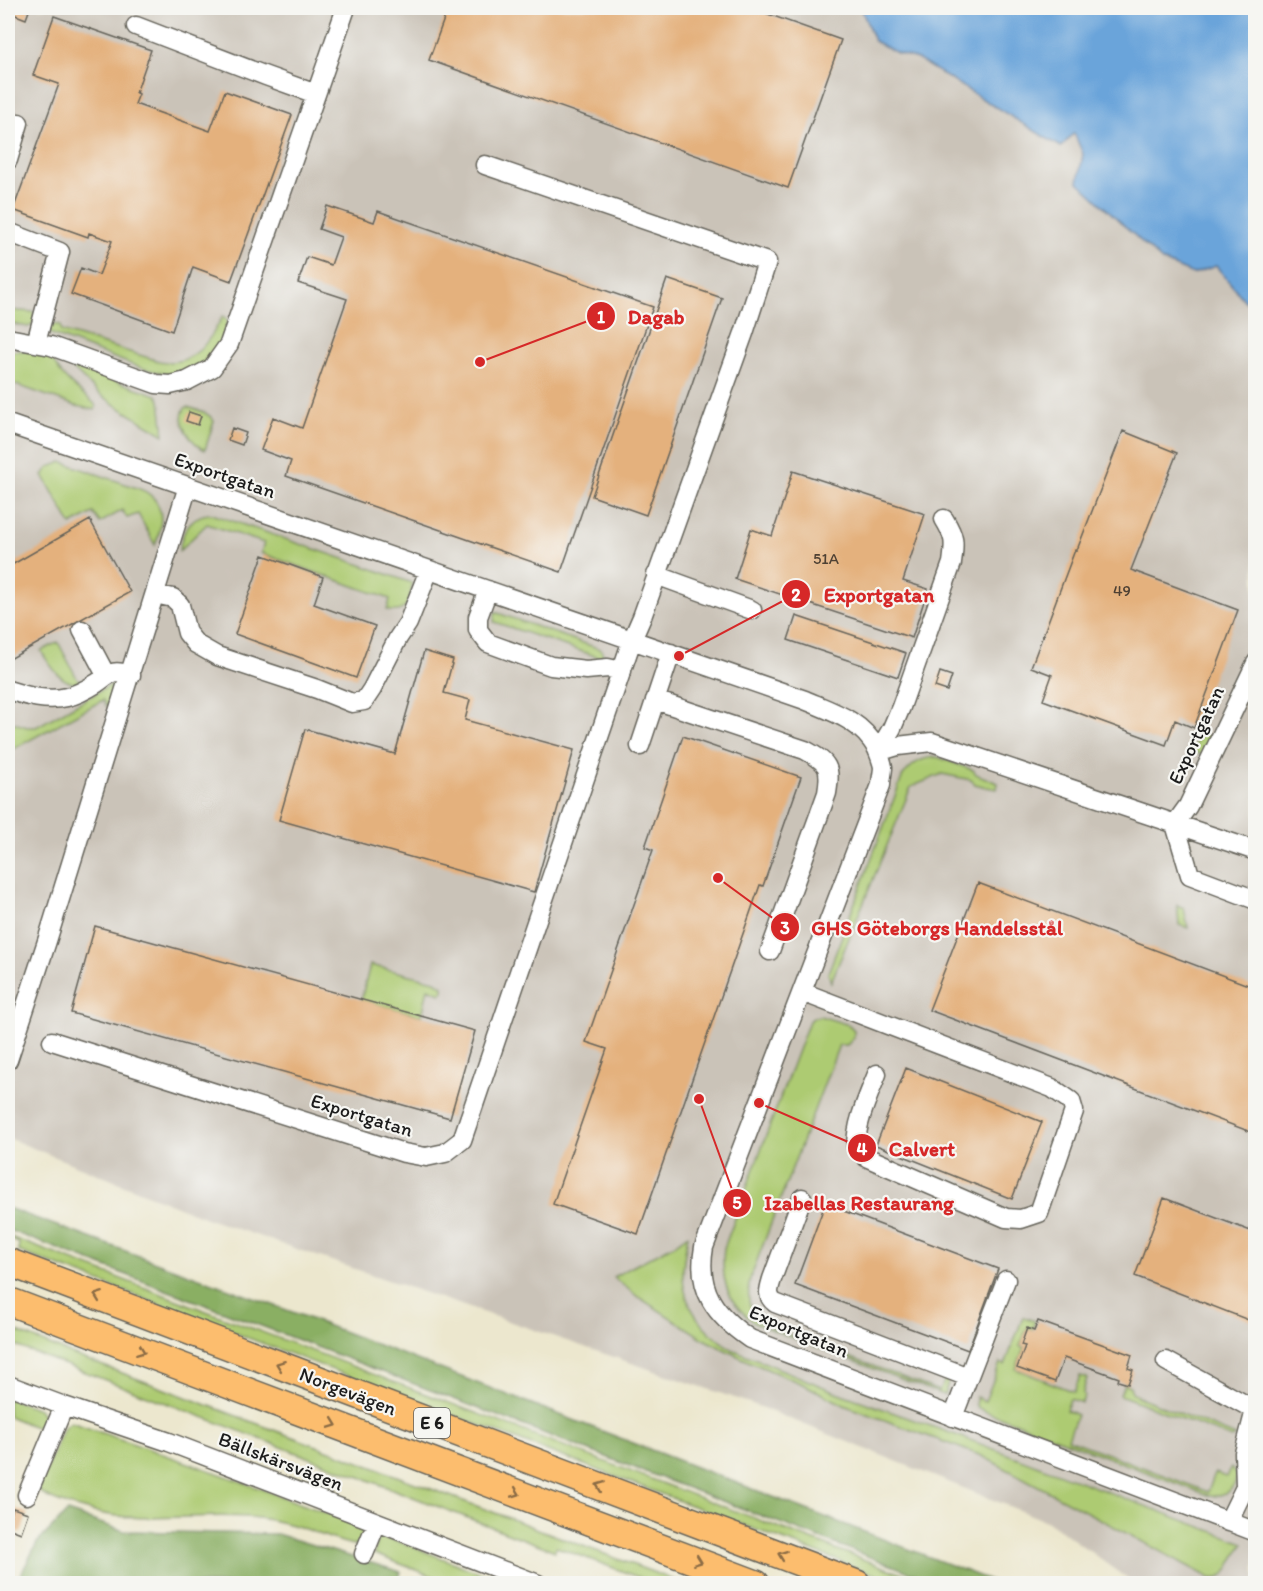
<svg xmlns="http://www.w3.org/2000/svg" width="1263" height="1591" font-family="Itim,sans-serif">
<rect width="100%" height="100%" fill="#f6f6f2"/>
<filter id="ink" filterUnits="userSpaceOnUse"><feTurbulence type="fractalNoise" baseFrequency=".0167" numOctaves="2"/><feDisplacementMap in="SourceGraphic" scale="12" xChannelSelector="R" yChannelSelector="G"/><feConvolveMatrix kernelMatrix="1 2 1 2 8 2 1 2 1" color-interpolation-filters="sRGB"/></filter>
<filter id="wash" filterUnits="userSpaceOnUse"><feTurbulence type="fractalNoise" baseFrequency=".008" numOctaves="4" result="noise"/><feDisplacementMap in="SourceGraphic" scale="24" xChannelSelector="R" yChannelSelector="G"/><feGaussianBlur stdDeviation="1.35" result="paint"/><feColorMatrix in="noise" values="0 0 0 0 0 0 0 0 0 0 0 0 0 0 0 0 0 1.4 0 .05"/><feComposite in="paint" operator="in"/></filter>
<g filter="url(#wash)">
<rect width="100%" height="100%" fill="#ece7ce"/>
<path fill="#cac3b8" d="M8 8H861L874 41 897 53 917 59 1061 147 1074 132 1083 154 1216 266 1245 301 1255 305V1583H1133L1051 1523 755 1405 211 1220 8 1138Z"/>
<path fill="#adcb72" stroke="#647447" stroke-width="1.5" d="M8 310 33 312 35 314 33 325 28 327 8 323Z
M223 316 227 320C227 330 217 352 209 359 203 364 182 373 174 374 164 375 151 370 141 368L49 333V327L52 324 61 325V331L159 361C193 367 208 344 223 316Z
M26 350 51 357C60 377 78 390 94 403L96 407 95 410 76 406 8 382V352Z
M69 365 157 395 160 400 164 435 118 407 97 392Z
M188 407C198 410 208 412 214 421L205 450C192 444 176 421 185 408Z
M62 462 140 489C165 499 164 523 155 545L138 514 127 518 122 510 100 523 93 513 71 525 43 475 49 467Z
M207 514H212L373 569 412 583C411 600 407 616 387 610L390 599 261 553 264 543 207 524 179 551C182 534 187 518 207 514Z
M495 612 600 649 602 651 603 656 601 658 595 656 494 622Z
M58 642 78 680H81L82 682C64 689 49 664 41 651Z
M116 682H118L110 705 106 706 103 700 8 752V721L27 727H36Z
M1200 733 1210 737 1202 755 1192 751Z
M937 757 973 770 976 774 998 783 997 789 986 787 975 784 971 780 942 774 911 787 831 982 828 973 903 775C914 763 920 758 937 757Z
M1177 905 1184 908 1188 928 1179 925Z
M370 965 435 981 443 986V991L441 993 428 988 422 1016 361 1000Z
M820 1016 849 1025 854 1030V1038L847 1045H839L750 1279C747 1295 748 1315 762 1324L939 1391 946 1378 948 1383 944 1395 895 1377 759 1325C728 1306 720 1282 724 1248L809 1021 815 1017Z
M688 1235C686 1247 683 1260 683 1273 682 1306 705 1333 732 1349L836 1392 967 1439 1244 1543C1240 1549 1236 1555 1233 1561 1227 1572 1224 1581 1210 1578L982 1456 846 1406 807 1386 750 1362 707 1341 638 1297 613 1277 677 1243Z
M8 1236 926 1583H897L18 1251 19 1243 8 1239Z
M1023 1317 1035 1321 1033 1329 1027 1328 1020 1346 1024 1347 1016 1369 1074 1392 1080 1376 1087 1378 1083 1392 1084 1396 1082 1403 1070 1399 1066 1410 1077 1415 1068 1439 1208 1492 1215 1473 1226 1477 1231 1468C1245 1483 1225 1498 1210 1496L982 1410 976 1406V1397L985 1401 1000 1363 1005 1365Z
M8 1328 74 1355 682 1583H654L562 1549 556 1547 555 1551 8 1343Z
M1124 1384 1130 1386 1132 1392 1137 1396 1236 1436 1232 1438 1120 1395Z
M8 1398 39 1409 46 1419 45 1429 35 1427 8 1416Z
M71 1422 223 1475 361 1526 365 1530 358 1546C336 1542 314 1531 292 1525 278 1521 262 1518 247 1517 198 1513 142 1524 95 1512 82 1509 47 1501 39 1491V1486L64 1427Z
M379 1537 403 1543 506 1583H451L374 1554Z"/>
<path fill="#8aaf64" stroke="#536640" stroke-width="1.5" d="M8 1208 295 1313 997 1583H938L8 1230Z
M67 1512 124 1531 277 1534 401 1572 397 1584H16L37 1543Z"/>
<path fill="#6aa4da" stroke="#43607b" stroke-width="1.5" d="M861 8H1255V305L1245 301 1216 266 1193 274 1162 261 1078 182 1083 154 1074 133 1061 147 917 59 897 53 874 41Z"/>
<g id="blocks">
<path fill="#e4b17d" d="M8 8H30L26 19 8 12Z
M448 8H751L841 40 788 188 429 60Z
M54 16 151 50 136 93 139 94 135 104 210 131 225 91 292 115 231 281 193 267 172 331 71 294 81 268 99 275 112 241 89 233 88 237 13 210 59 84 33 75Z
M327 206 374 222 378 211 653 307 561 572 286 476 291 461 261 450 273 417 302 428 347 299 298 283 307 257 331 265 341 237 319 229Z
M667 279 722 298 646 515 592 496Z
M189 412 201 416 198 425 186 421Z
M232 428 246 433 242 445 228 440Z
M1123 431 1177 453 1131 570 1238 610 1194 728 1175 720 1166 745 1043 700 1052 675 1031 667 1075 550H1077Z
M793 471 925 514 903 581 928 589 912 638 735 579 751 529 772 536Z
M90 520 130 592 8 660V567Z
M263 555 323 577 314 604 375 626 356 678 235 634Z
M796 616 906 653 898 677 788 640Z
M424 651 453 660 444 693 470 700 465 720 574 750 534 892 279 820 305 729 395 754Z
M940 672 952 676 947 691 935 687Z
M683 736 801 777 763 886 760 885 638 1234 553 1204 607 1049 586 1042 653 850 645 847Z
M978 883 1256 988V1134L929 1010Z
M95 926 475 1031 450 1118 71 1013Z
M906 1068 1042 1122 1012 1199 876 1145Z
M1164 1198 1256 1233V1323L1135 1276Z
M825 1204 998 1269 968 1350 795 1285Z
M1038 1321 1132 1355 1128 1368 1133 1370 1128 1384 1118 1381 1119 1378 1064 1358 1055 1382 1017 1368 1025 1346 1021 1345 1027 1328 1034 1331Z
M13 1508 28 1513 21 1533 8 1528V1523Z"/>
</g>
</g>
<g filter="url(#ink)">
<use href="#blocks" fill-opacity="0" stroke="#65635a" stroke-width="1.5"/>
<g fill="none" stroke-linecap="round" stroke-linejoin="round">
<defs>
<path id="minor" d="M136 26 266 76 316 94
M8 160 19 123
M8 232 60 252 36 343
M8 338 51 346 156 384 170 385 187 381 212 368 229 344 346 8
M8 424 805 700C833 712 861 720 877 749 879 754 882 761 883 767 883 772 881 779 881 785L704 1247C696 1291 716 1316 750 1339L1256 1532
M656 575 752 610
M488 590 478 617V630L488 643 551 666 586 670 608 668 622 671
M155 594 173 598 180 605 187 633 196 644 217 656 317 689 352 703 364 701 372 689 398 638 408 623 429 570
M82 630 106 675
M1256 663 1188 806 1175 824 1190 875 1256 900
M8 690C27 696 47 702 67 697 76 695 89 688 97 683 111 673 112 669 131 675
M655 700 805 750C829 763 831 767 827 793L770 951
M640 746 671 653
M878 752 898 746 932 742 1256 851
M878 752 892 728 901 707 952 563C955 542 955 537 944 519
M802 992 1052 1088 1071 1101 1074 1111 1039 1213 1021 1219 1006 1218 866 1157 856 1147C856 1122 868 1097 877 1074
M52 1041 404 1153 426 1157 445 1153 462 1140 632 640 642 617 744 333 767 262 485 165
M8 1060 47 941 188 486
M802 1198 772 1279C769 1289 766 1296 775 1303L968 1377
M1166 1361 1255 1410 1244 1453 1245 1486
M8 1385 64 1406 169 1442 538 1584
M953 1417 1006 1280
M27 1495 64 1406
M1228 1522 1251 1475
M364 1554 377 1522"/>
<path id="highway" d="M8 1262 857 1584
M8 1301 756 1584"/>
</defs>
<use href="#minor" stroke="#65635a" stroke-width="21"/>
<use href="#highway" stroke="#65635a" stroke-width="30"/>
<use href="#minor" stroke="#fff" stroke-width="18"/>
<use href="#highway" stroke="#fcbd6e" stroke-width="27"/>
</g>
<defs><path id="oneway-chevron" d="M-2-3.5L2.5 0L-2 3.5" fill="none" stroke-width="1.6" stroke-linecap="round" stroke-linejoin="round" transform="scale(1.5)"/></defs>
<g stroke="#8c6c45">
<use href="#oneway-chevron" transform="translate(98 1296) rotate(-159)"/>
<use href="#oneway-chevron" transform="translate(141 1351) rotate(21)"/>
<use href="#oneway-chevron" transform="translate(280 1365) rotate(-159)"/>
<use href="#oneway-chevron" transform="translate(333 1424) rotate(21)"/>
<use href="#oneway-chevron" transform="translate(600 1486) rotate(-159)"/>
<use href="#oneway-chevron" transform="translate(516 1493) rotate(21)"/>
<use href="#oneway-chevron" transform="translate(782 1555) rotate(-159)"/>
<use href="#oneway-chevron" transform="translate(698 1561) rotate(21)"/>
</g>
</g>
<g text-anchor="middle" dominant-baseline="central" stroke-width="4.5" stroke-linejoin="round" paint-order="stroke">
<g font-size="16" fill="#4e4134">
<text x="826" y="558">51A</text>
<text x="1122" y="590">49</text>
</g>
<rect fill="#f6f6f2" stroke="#5d5d5c" stroke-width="1.5" x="414" y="1408" width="36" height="30" rx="4.5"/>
<g font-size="18" font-weight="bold" fill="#1c1c1c">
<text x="432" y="1423">E 6</text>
</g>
<g font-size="20" fill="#1c1c1c" stroke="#f6f6f2">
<text transform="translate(225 475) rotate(19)">Exportgatan</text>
<text transform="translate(1196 735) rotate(-65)">Exportgatan</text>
<text transform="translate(362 1115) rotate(17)">Exportgatan</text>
<text transform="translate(799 1331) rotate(23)">Exportgatan</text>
<text transform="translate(348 1391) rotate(21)">Norgevägen</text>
<text transform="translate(281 1461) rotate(21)">Bällskärsvägen</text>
</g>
</g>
<path fill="none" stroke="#d62828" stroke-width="2" d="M480 362L601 316M679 656L796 594M718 878L785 927M759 1103L862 1148M699 1099L737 1203"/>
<g fill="#d62828" stroke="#f6f6f2" stroke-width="2">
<circle cx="480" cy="362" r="6"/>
<circle cx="679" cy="656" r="6"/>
<circle cx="718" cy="878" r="6"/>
<circle cx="759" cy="1103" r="6"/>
<circle cx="699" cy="1099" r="6"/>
<circle cx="601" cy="316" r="15"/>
<circle cx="796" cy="594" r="15"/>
<circle cx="785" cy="927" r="15"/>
<circle cx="862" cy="1148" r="15"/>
<circle cx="737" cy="1203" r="15"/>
</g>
<g font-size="18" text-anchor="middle" font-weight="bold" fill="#fff">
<text x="601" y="323">1</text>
<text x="796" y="601">2</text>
<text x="785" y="934">3</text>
<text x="862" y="1155">4</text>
<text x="737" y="1209">5</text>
</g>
<g font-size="21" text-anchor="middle" font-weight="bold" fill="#d62828" stroke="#f6f6f2" stroke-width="4.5" stroke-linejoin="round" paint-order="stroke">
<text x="656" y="324">Dagab</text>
<text x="879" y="602">Exportgatan</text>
<text x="937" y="935">GHS Göteborgs Handelsstål</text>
<text x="922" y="1156">Calvert</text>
<text x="859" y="1210">Izabellas Restaurang</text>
</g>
<rect width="1263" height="1591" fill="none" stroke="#f6f6f2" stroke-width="30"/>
</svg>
